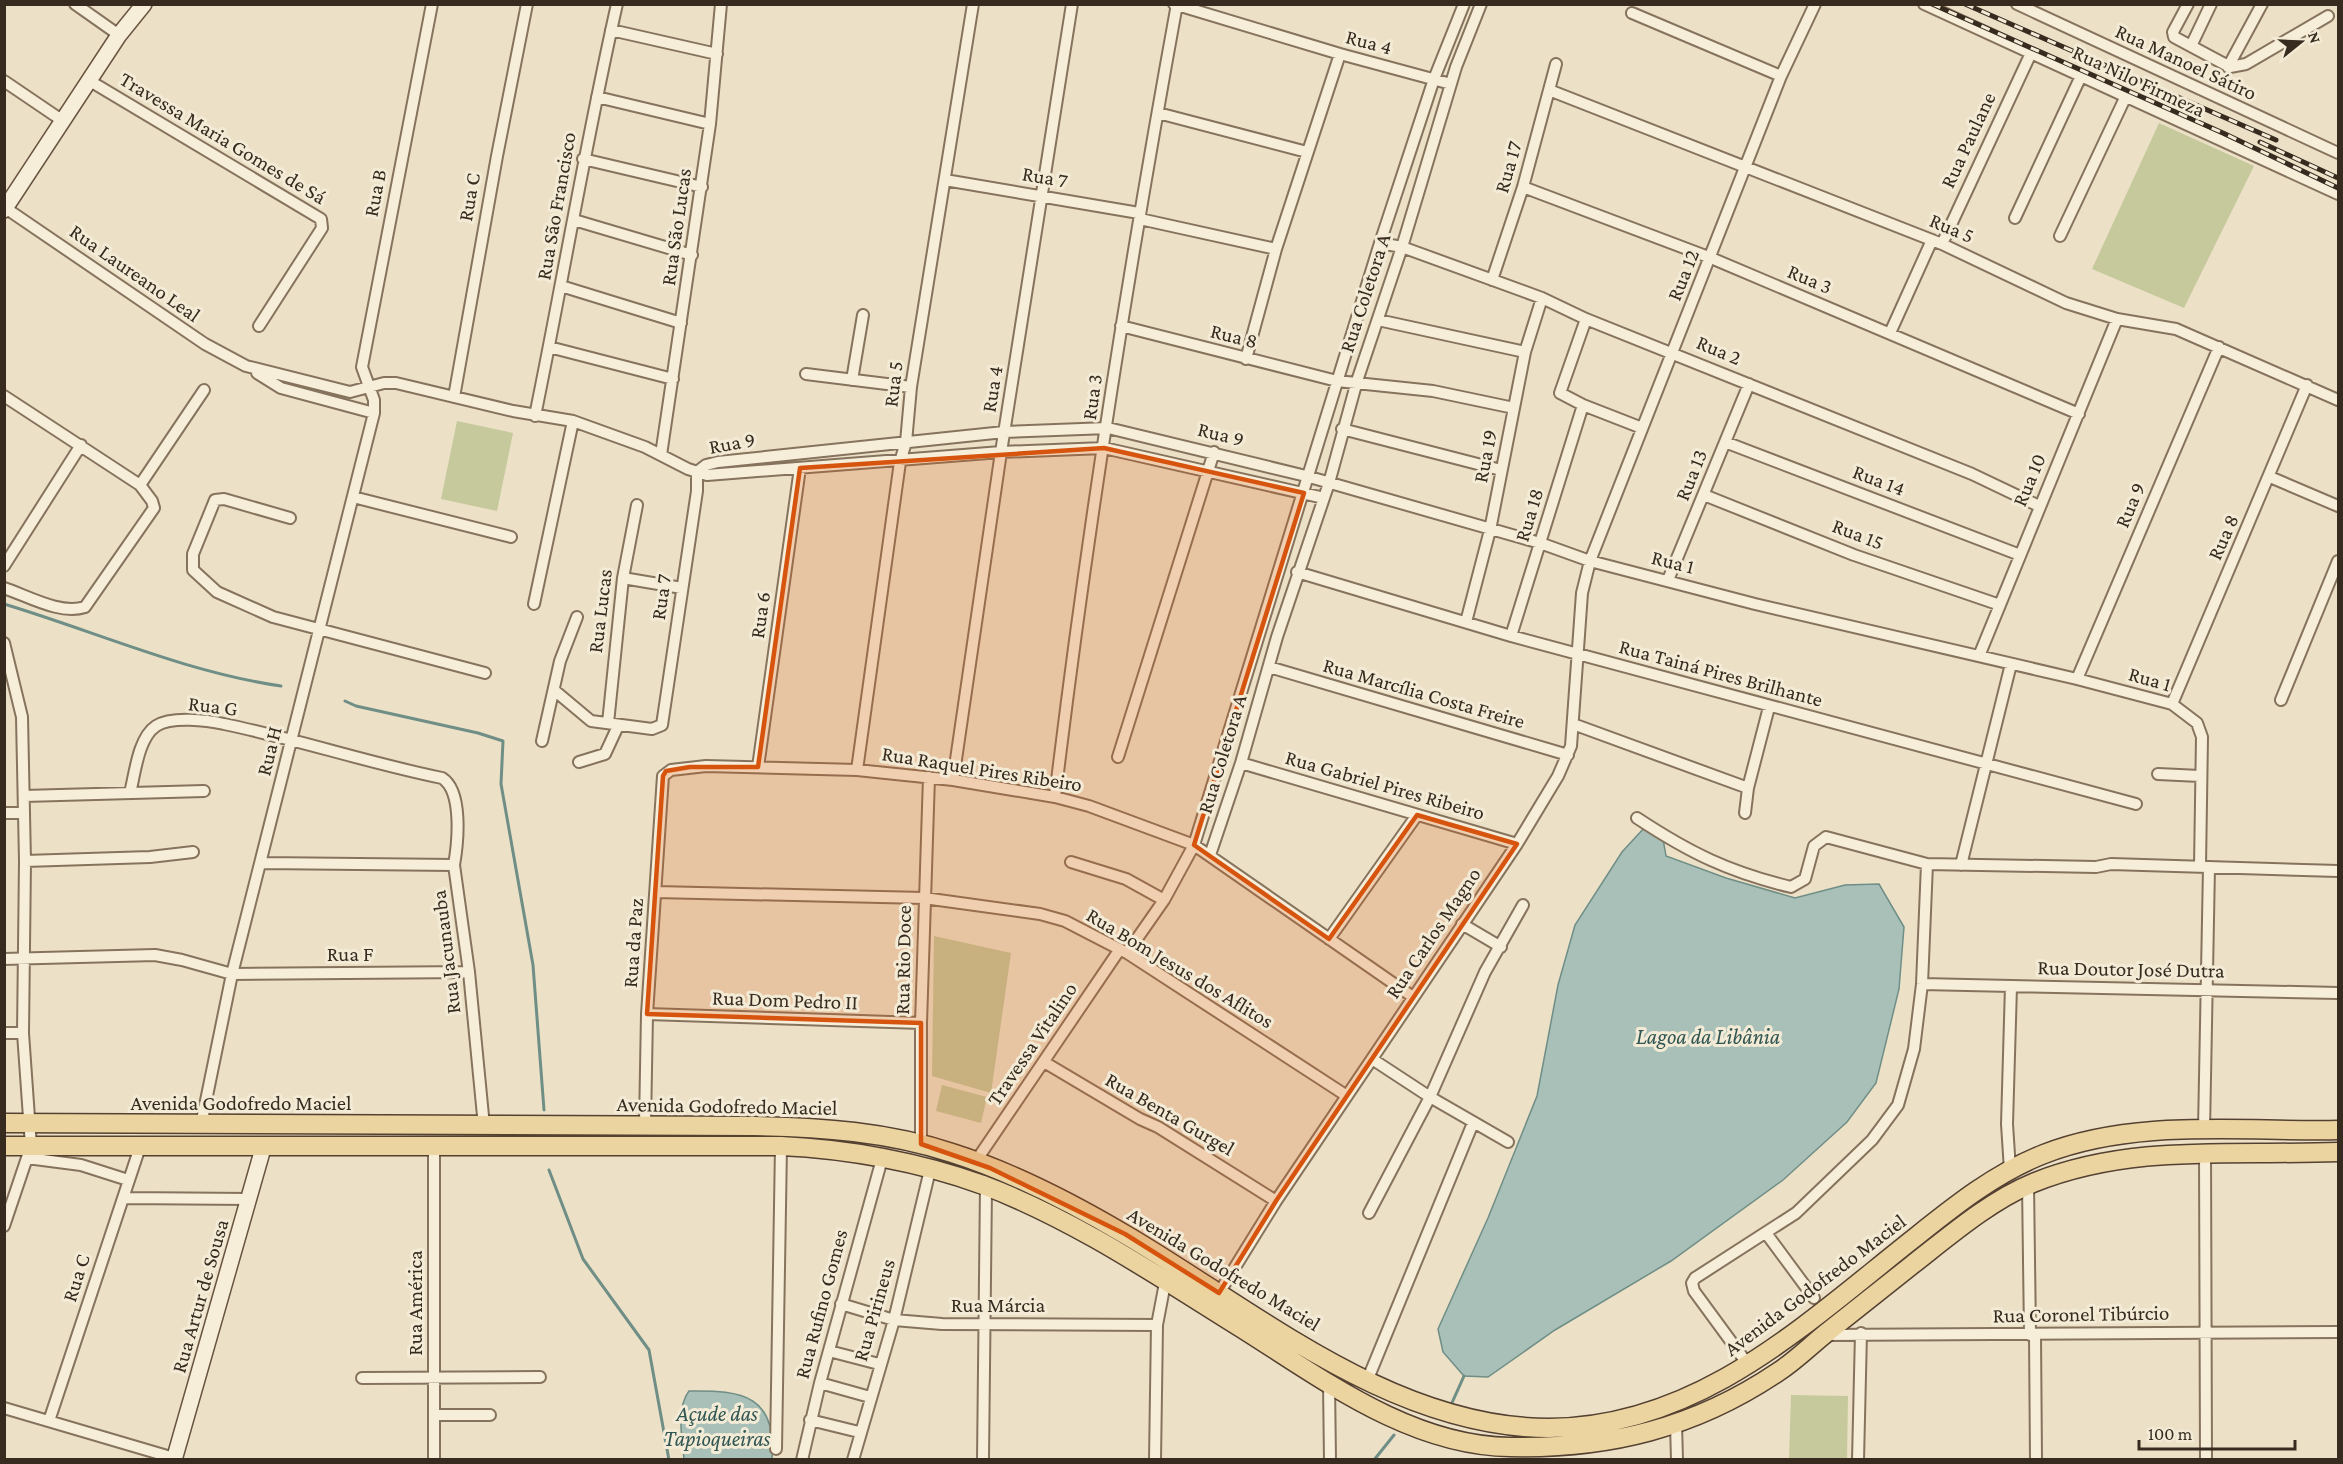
<svg xmlns="http://www.w3.org/2000/svg" width="2343" height="1464" font-family="'Crimson Pro',serif">
<rect width="100%" height="100%" fill="#ece0c7"/>
<path fill="#c5c99b" d="M2159 123 2254 166 2184 308 2092 269Z
M457 421 513 433 497 511 441 499Z
M934 936 1011 953 991 1093 932 1076Z
M942 1085 987 1097 981 1123 936 1111Z
M1791 1395 1848 1396 1847 1459H1789Z"/>
<path fill="#a8c0b8" stroke="#6f8e86" stroke-width="1.5" d="M1645 827 1663 839 1666 856 1726 878 1795 898 1845 885 1879 884 1904 927 1899 989 1876 1083 1847 1122 1783 1180 1671 1261 1555 1330 1488 1377 1464 1376 1443 1352 1438 1329 1488 1218 1537 1096 1558 985 1575 925 1622 852Z
M689 1391C743 1390 777 1396 772 1459H684C682 1439 676 1408 689 1391Z"/>
<g fill="none" stroke-linecap="round" stroke-linejoin="round">
<path stroke="#6f8e86" stroke-width="3" d="M4 604C97 632 185 672 281 686
M345 701 356 706 478 733 503 741 501 784 533 965 544 1110
M549 1170 583 1259 649 1350 669 1460
M1451 1405 1464 1376
M1374 1460 1394 1435"/>
<defs>
<path id="street" d="M75 4 119 35
M1174 4 1340 54 1451 84
M1924 4 2338 194
M2017 4 2338 153
M2188 4 2173 32 2174 37 2230 67 2246 64 2328 16
M1632 13 1781 76
M611 30 717 54
M2191 46 2211 4
M2228 67 2262 4
M4 81 63 121
M90 81 321 219 322 228 259 326
M1549 90 1942 244 2066 303 2117 319 2176 329 2338 400
M597 97 710 124
M1158 113 1307 152
M583 159 702 187
M945 180 1139 213
M1523 187 1711 258 2079 414
M4 207 205 344 246 366 350 392 384 383H396L513 411 573 421 645 447 688 469 707 475 1001 452 1104 448 1324 498
M2015 218 2081 76
M1140 219 1276 249
M574 220 692 255
M2060 236 2126 96
M1380 243 1402 247 1542 298 1586 319 1972 474 2039 506
M1942 244 2031 53
M1492 280 1523 187 1556 64
M561 286 681 323
M1586 319 1560 393 1583 405 1642 428
M1378 320 1525 352
M1121 326 1337 381 1433 391 1514 408
M1890 333 1932 240
M549 347 673 379
M1246 359 1276 249 1340 54
M257 373 281 388 374 413
M806 374 911 387
M852 380 863 315
M4 396 140 485 152 501 154 508 85 607C60 615 28 596 4 588
M454 397 497 156 527 4
M535 416C563 279 586 141 617 4
M1342 429 1501 470
M1725 442 2020 555
M661 455 710 124 721 4
M697 472 706 465 718 462 1004 432 1108 428 1306 476 1540 543 1590 561 1755 604 2077 679 2172 704 2197 723 2202 737 2200 866
M2270 477 2338 506
M140 485 204 390
M1704 495 1854 555 2000 605
M353 497 511 537
M290 518 224 499 215 500 193 554V570L217 592 273 617 485 673
M4 566 81 445
M1297 572 1511 636 2136 804
M623 578 682 588
M1668 580 1749 384
M534 604 573 421
M1466 622 1490 530 1525 352 1542 298
M1511 636 1583 405
M4 643 22 717 25 861 23 1033 31 1146 4 1226
M1979 656 2117 319
M1269 667 1568 755
M2077 679 2219 347
M554 690 591 721 652 729 662 725 697 491V472
M2281 700 2338 561
M2172 704 2307 385
M608 723 623 578 637 505
M1573 724 1748 788
M542 741 560 661 577 617
M1118 757 1214 452
M579 762 605 754 618 726
M1241 763 1517 844
M758 767 800 468
M857 770 900 462 906 442 911 387 973 4
M2158 774 2200 776
M953 780 1001 452 1072 4
M130 793C135 774 138 738 156 726 171 716 207 720 224 724 297 739 368 763 442 778 463 791 458 842 454 865L469 972 484 1126
M24 796 204 791
M1055 797C1087 531 1129 267 1177 4
M4 813H24
M1745 813 1748 788 1769 707
M1637 818C1690 853 1729 872 1791 887L1805 879 1814 846 1826 837 1927 864 2096 867 2111 864 2338 871
M1210 855 1241 763 1277 637 1329 483 1357 381 1402 247 1456 67 1481 4
M25 861 150 857 193 852
M1071 862 1126 879 1164 900
M262 863 454 865
M1961 865 2011 664
M656 892 924 898 1040 914 1065 921 1127 953 1347 1096
M1462 924 1501 947
M1329 939 1417 815
M1127 953 1164 900 1194 845 1380 243 1434 79 1464 4
M4 959 155 955 182 960 232 974 469 972
M1922 984 2338 993
M647 1014 921 1023
M4 1033H23
M1372 1059 1430 1097 1508 1142
M1044 1062 1140 1119 1158 1127 1276 1201
M201 1125 232 974 374 413V400L362 367 432 4
M645 1125 647 1014 663 776 671 770 706 766 857 770 953 780 1055 797 1089 806 1194 845 1413 997
M2204 1130 2209 867
M921 1144V1023L929 777
M2205 1151 2206 1460
M27 1158 81 1165 128 1180
M976 1161 1120 949
M2010 1170 2007 1124 2011 986
M2028 1184 2030 1335
M123 1198 250 1199
M1369 1213 1430 1097 1485 972 1523 905
M1766 1233 1814 1298
M1219 1293 1276 1201 1517 844 1558 776 1571 746 1582 593 1590 561 1781 76 1815 4
M841 1304 894 1320 942 1324 1157 1325
M1825 1335 2338 1332
M2035 1335 2036 1460
M829 1351 879 1364
M1749 1366 1694 1291 1692 1283 1695 1278 1796 1213 1872 1140 1898 1105 1914 1049 1922 984 1927 864
M362 1378 540 1377
M1367 1381 1473 1123
M820 1383 870 1397
M1329 1384 1330 1460
M4 1408 174 1458
M434 1415H490
M810 1420 859 1432
M49 1421 140 1147
M1676 1424 1677 1460
M776 1449 781 1146
M434 1460V1146
M802 1460 820 1383 882 1159
M853 1460 894 1320 930 1170
M983 1460 986 1186
M1155 1460 1157 1325 1165 1283
M1858 1460 1861 1333"/>
<path id="secondary" d="M4 210 119 35 144 4
M174 1460 264 1145"/>
<path id="primary" d="M4 1123 754 1126C820 1127 889 1132 952 1153 1012 1172 1072 1203 1126 1235 1255 1311 1392 1428 1549 1428 1698 1427 1803 1326 1913 1239 1953 1207 1995 1173 2044 1154 2136 1118 2242 1132 2338 1130
M4 1146H781C848 1149 920 1162 983 1185 1076 1220 1162 1279 1246 1331 1325 1381 1412 1446 1510 1447 1609 1449 1695 1428 1778 1372 1795 1361 1809 1347 1825 1334 1854 1311 1883 1288 1912 1265 1948 1237 1991 1200 2033 1183 2131 1143 2236 1156 2338 1152"/>
</defs>
<use href="#street" stroke="#86735d" stroke-width="14"/>
<use href="#secondary" stroke="#685440" stroke-width="18"/>
<use href="#primary" stroke="#544131" stroke-width="21"/>
<use href="#street" stroke="#f7eeda" stroke-width="10"/>
<use href="#secondary" stroke="#f7eeda" stroke-width="15"/>
<use href="#primary" stroke="#ecd4a1" stroke-width="18"/>
<defs>
<path id="rail" d="M1932 4 2223 133 2338 188
M1965 4 2276 140
M2260 142 2338 178"/>
</defs>
<use href="#rail" stroke="#372b20" stroke-width="5"/>
<use href="#rail" stroke="#f4ebd6" stroke-width="3" stroke-dasharray="9" stroke-linecap="butt"/>
</g>
<path fill="#d6540e" fill-opacity="0.2" stroke="#d6540e" stroke-width="4.5" stroke-linejoin="round" d="M1104 448 1304 493 1194 845 1329 939 1417 815 1517 844 1276 1201 1219 1293 1125 1234 990 1168 921 1144V1023L647 1014 663 776 666 771 690 767H758L800 468Z"/>
<g text-anchor="middle" dominant-baseline="central" stroke-width="6" stroke-linejoin="round" paint-order="stroke">
<g font-size="21" fill="#372b20" stroke="#f4ebd6">
<text transform="translate(1369 42) rotate(15)">Rua 4</text>
<text transform="translate(2186 62) rotate(25)">Rua Manoel Sátiro</text>
<text transform="translate(2139 81) rotate(25)">Rua Nilo Firmeza</text>
<text transform="translate(223 138) rotate(31)">Travessa Maria Gomes de Sá</text>
<text transform="translate(1968 140) rotate(-65)">Rua Paulane</text>
<text transform="translate(1508 167) rotate(-74)">Rua 17</text>
<text transform="translate(1045 177) rotate(10)">Rua 7</text>
<text transform="translate(375 193) rotate(-79)">Rua B</text>
<text transform="translate(469 197) rotate(-80)">Rua C</text>
<text transform="translate(556 206) rotate(-80)">Rua São Francisco</text>
<text transform="translate(676 227) rotate(-82)">Rua São Lucas</text>
<text transform="translate(1952 228) rotate(23)">Rua 5</text>
<text transform="translate(135 273) rotate(35)">Rua Laureano Leal</text>
<text transform="translate(1683 275) rotate(-68)">Rua 12</text>
<text transform="translate(1810 279) rotate(23)">Rua 3</text>
<text transform="translate(1365 293) rotate(-72)">Rua Coletora A</text>
<text transform="translate(1234 336) rotate(14)">Rua 8</text>
<text transform="translate(1719 350) rotate(23)">Rua 2</text>
<text transform="translate(893 384) rotate(-83)">Rua 5</text>
<text transform="translate(992 389) rotate(-81)">Rua 4</text>
<text transform="translate(1092 397) rotate(-82)">Rua 3</text>
<text transform="translate(1221 434) rotate(14)">Rua 9</text>
<text transform="translate(732 443) rotate(-10)">Rua 9</text>
<text transform="translate(1485 456) rotate(-79)">Rua 19</text>
<text transform="translate(1691 475) rotate(-68)">Rua 13</text>
<text transform="translate(1879 480) rotate(21)">Rua 14</text>
<text transform="translate(2029 480) rotate(-67)">Rua 10</text>
<text transform="translate(2130 505) rotate(-67)">Rua 9</text>
<text transform="translate(1529 515) rotate(-73)">Rua 18</text>
<text transform="translate(1858 534) rotate(21)">Rua 15</text>
<text transform="translate(2223 537) rotate(-66)">Rua 8</text>
<text transform="translate(1673 562) rotate(14)">Rua 1</text>
<text transform="translate(661 597) rotate(-82)">Rua 7</text>
<text transform="translate(600 611) rotate(-83)">Rua Lucas</text>
<text transform="translate(760 615) rotate(-82)">Rua 6</text>
<text transform="translate(1721 673) rotate(15)">Rua Tainá Pires Brilhante</text>
<text transform="translate(2150 679) rotate(16)">Rua 1</text>
<text transform="translate(1424 693) rotate(16)">Rua Marcília Costa Freire</text>
<text transform="translate(213 706) rotate(7)">Rua G</text>
<text transform="translate(269 751) rotate(-76)">Rua H</text>
<text transform="translate(1222 754) rotate(-73)">Rua Coletora A</text>
<text transform="translate(982 769) rotate(9)">Rua Raquel Pires Ribeiro</text>
<text transform="translate(1385 785) rotate(16)">Rua Gabriel Pires Ribeiro</text>
<text transform="translate(1433 933) rotate(-56)">Rua Carlos Magno</text>
<text transform="translate(633 943) rotate(-86)">Rua da Paz</text>
<text transform="translate(446 952) rotate(-97)">Rua Jacunauba</text>
<text x="350" y="954">Rua F</text>
<text transform="translate(903 960) rotate(-89)">Rua Rio Doce</text>
<text transform="translate(1180 968) rotate(31)">Rua Bom Jesus dos Aflitos</text>
<text transform="translate(2131 969) rotate(1)">Rua Doutor José Dutra</text>
<text transform="translate(785 1000) rotate(2)">Rua Dom Pedro II</text>
<text transform="translate(1032 1044) rotate(-56)">Travessa Vitalino</text>
<text x="241" y="1103">Avenida Godofredo Maciel</text>
<text transform="translate(727 1106) rotate(1)">Avenida Godofredo Maciel</text>
<text transform="translate(1170 1114) rotate(30)">Rua Benta Gurgel</text>
<text transform="translate(1224 1269) rotate(31)">Avenida Godofredo Maciel</text>
<text transform="translate(76 1278) rotate(-72)">Rua C</text>
<text transform="translate(1815 1285) rotate(-37)">Avenida Godofredo Maciel</text>
<text transform="translate(200 1296) rotate(-74)">Rua Artur de Sousa</text>
<text transform="translate(415 1303) rotate(-90)">Rua América</text>
<text transform="translate(821 1304) rotate(-75)">Rua Rufino Gomes</text>
<text x="998" y="1305">Rua Márcia</text>
<text transform="translate(874 1310) rotate(-74)">Rua Pirineus</text>
<text transform="translate(2081 1314) rotate(-1)">Rua Coronel Tibúrcio</text>
</g>
<g font-size="22" font-style="italic" fill="#305653" stroke="#f4ebd6">
<text x="1708" y="1036">Lagoa da Libânia</text>
<text x="717" y="1413">Açude das<tspan x="717" dy="25">Tapioqueiras</tspan></text>
</g>
</g>
<rect width="2343" height="1464" fill="none" stroke="#372b20" stroke-width="12"/>
<g transform="translate(2301 42) rotate(72)" stroke="#f4ebd6" stroke-width="4.5" paint-order="stroke">
<path d="M0-4.5L10 22L0 15L-10 22Z" fill="#372b20"/>
<text y="-9" font-size="16" font-weight="bold" text-anchor="middle" fill="#372b20">N</text>
</g>
<path d="M2139 1440v9h156v-9" fill="none" stroke="#372b20" stroke-width="3"/>
<text x="2148" y="1440" font-size="18" fill="#372b20" stroke="#f4ebd6" stroke-width="4.5" paint-order="stroke">100 m</text>
</svg>
